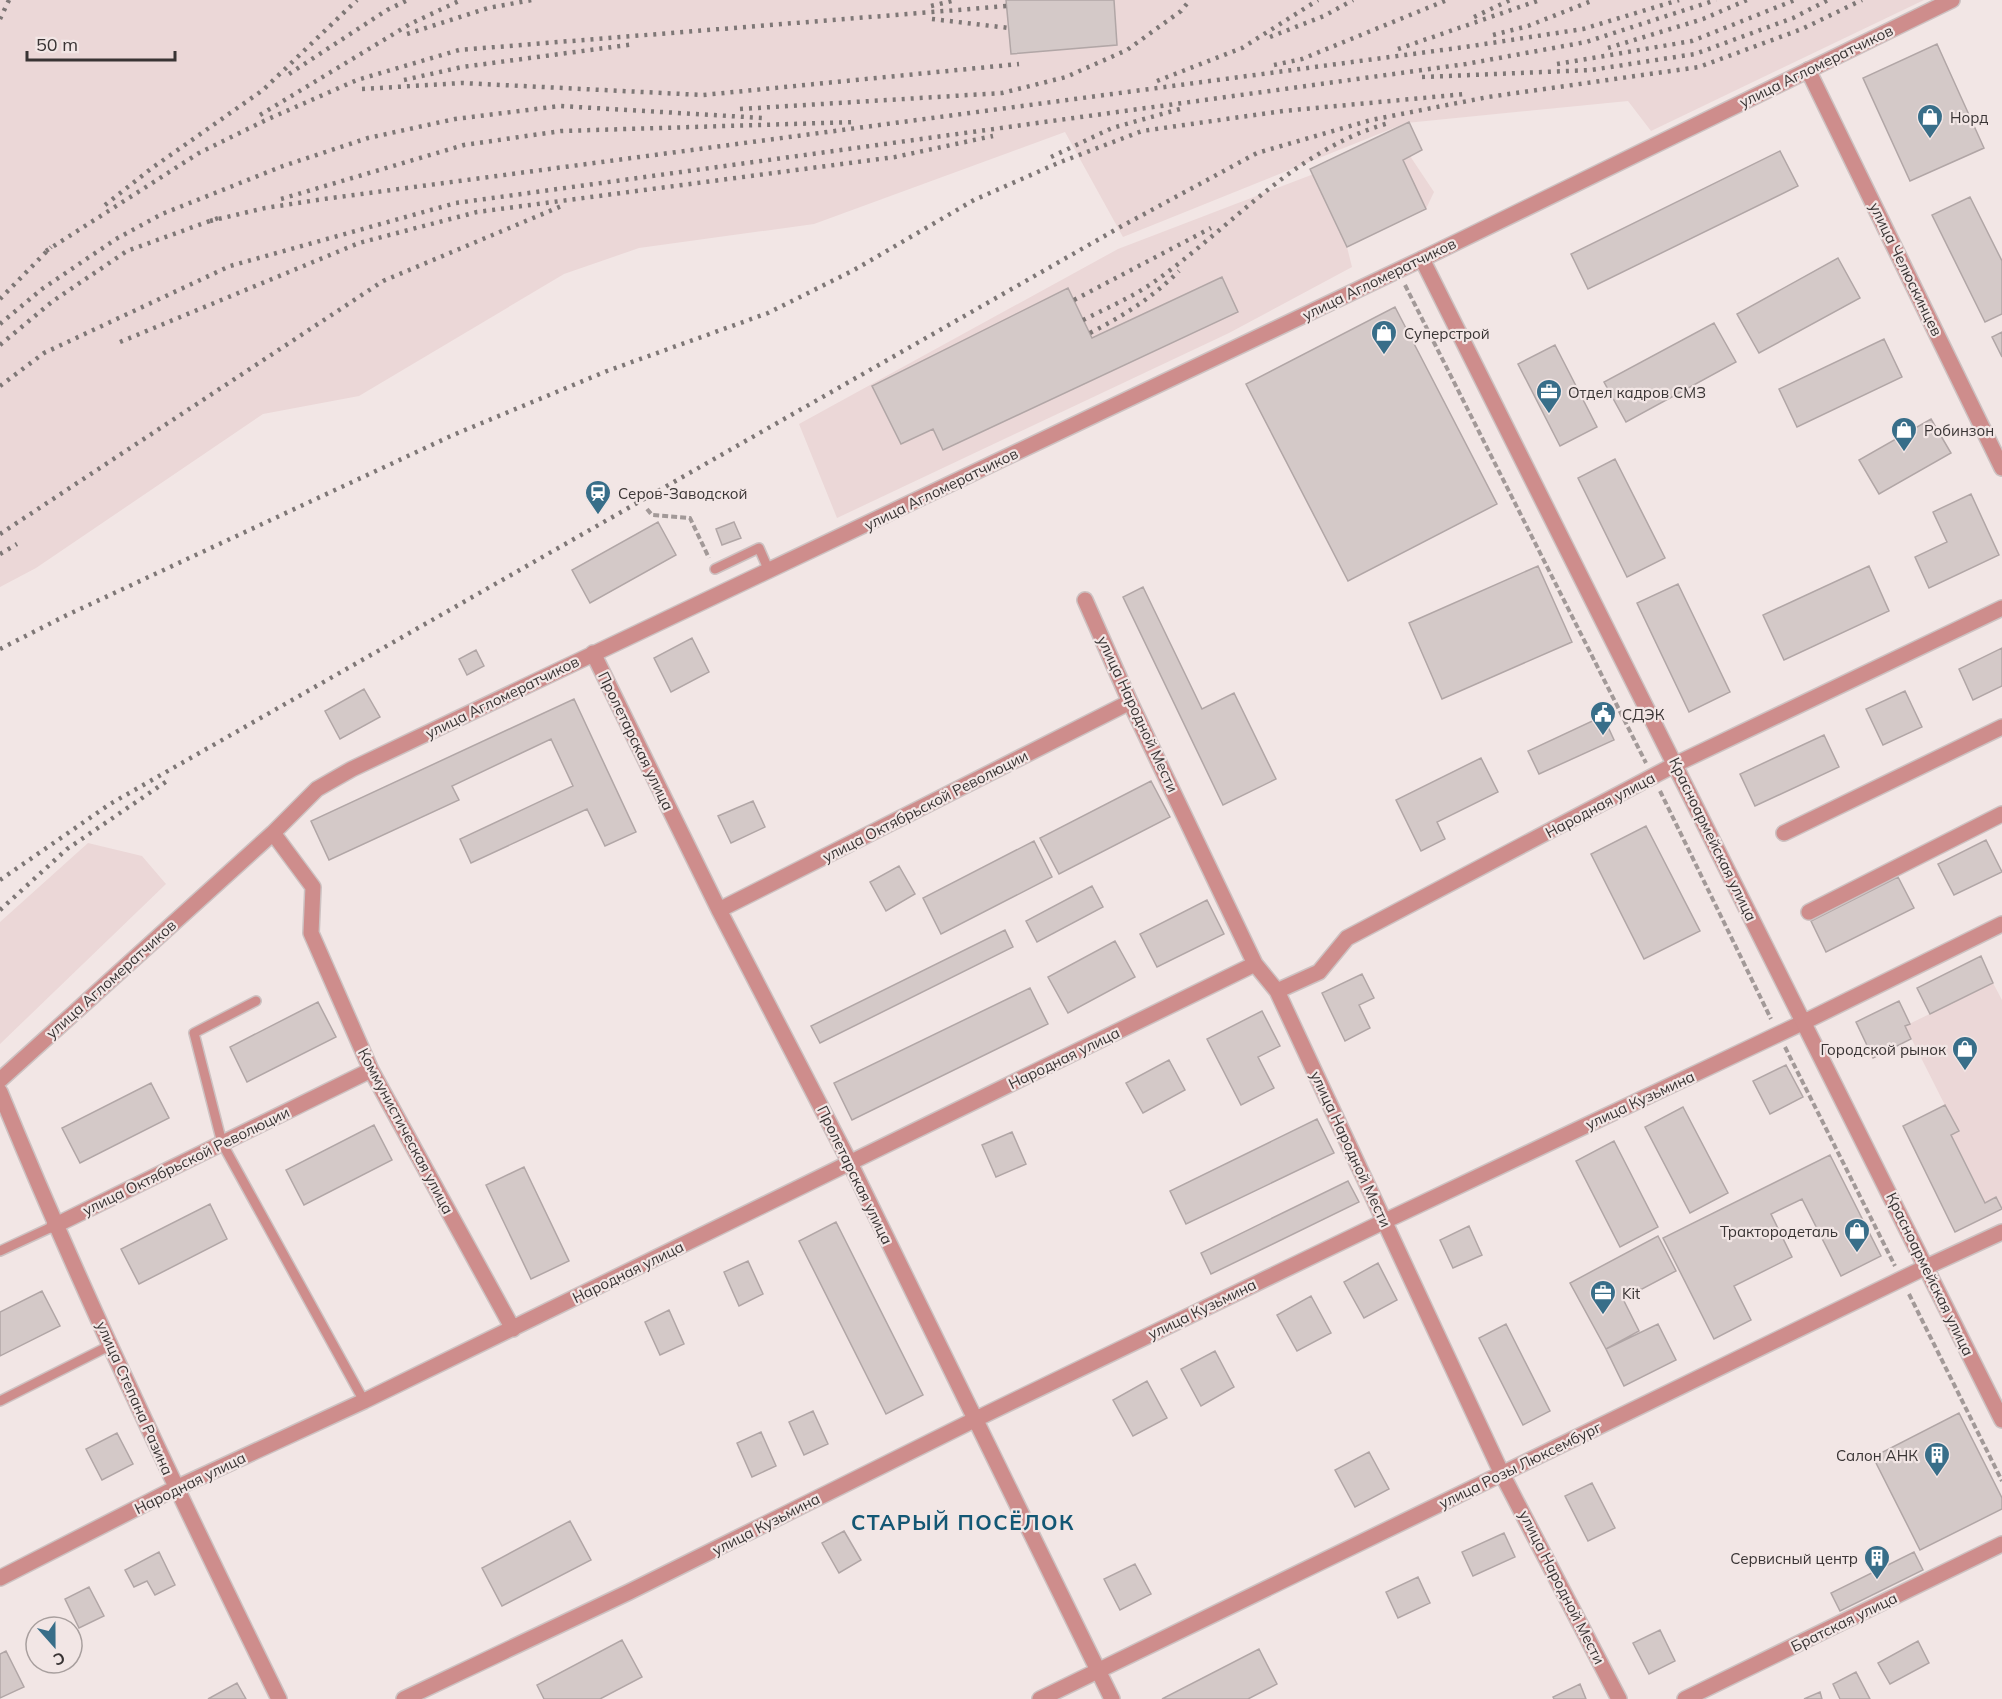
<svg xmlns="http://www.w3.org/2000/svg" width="2002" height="1699" font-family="Mulish,sans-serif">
<rect width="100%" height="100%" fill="#f2e6e5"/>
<path fill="#ebd7d7" d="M0 0H1924L1651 131 1628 101 1406 123 1123 237 1065 132 814 224 639 248 564 274 359 396 263 414 36 568 0 587Z
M1400 141 1434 192 1426 209 1347 247 1352 267 1229 333 837 518 799 424 1118 249Z
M88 843 142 856 166 884 0 1044V922Z
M1993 983 2002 1000V1209L1996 1198 1985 1203 1951 1135 1958 1131 1905 1026Z"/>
<path fill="#d4c9c8" stroke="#b1a6a6" stroke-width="1.5" d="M1006 0H1114L1117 45 1011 54Z
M1937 44 1984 148 1910 181 1863 78Z
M1409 122 1422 150 1403 160 1426 209 1347 247 1310 169Z
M1780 151 1798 186 1588 289 1571 254Z
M1970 197 2002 261V314L1985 322 1932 215Z
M1838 258 1860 298 1759 353 1737 314Z
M1222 277 1238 312 943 450 933 429 901 444 872 386 1068 288 1092 338Z
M1395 307 1497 504 1348 581 1246 384Z
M1714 323 1736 362 1626 422 1604 382Z
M2002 332V357L1992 337Z
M1884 339 1902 377 1797 427 1779 389Z
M1555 345 1597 427 1560 446 1518 364Z
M1931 419 1951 453 1879 494 1859 460Z
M1615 459 1665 558 1627 577 1578 478Z
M1971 494 1999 555 1929 588 1915 557 1947 542 1933 512Z
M658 522 676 555 590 603 572 570Z
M734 522 741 538 722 545 716 529Z
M1538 566 1572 642 1442 699 1409 623Z
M1869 566 1889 611 1784 660 1763 615Z
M1678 584 1730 692 1689 712 1637 603Z
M1143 587 1202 709 1234 693 1276 779 1223 805 1123 597Z
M692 638 709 672 671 692 654 658Z
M2002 648V686L1973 700 1959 669Z
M476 650 484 666 467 675 459 659Z
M364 689 380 717 340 739 325 711Z
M1905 691 1922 727 1883 745 1866 709Z
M574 699 636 832 605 846 587 809 471 863 460 839 573 786 551 739 452 786 459 800 329 860 311 821Z
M1603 716 1614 740 1539 774 1528 751Z
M1824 735 1839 767 1755 806 1740 774Z
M1481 758 1498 792 1437 822 1445 839 1421 851 1396 800Z
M1151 781 1170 817 1059 874 1040 838Z
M753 801 765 827 731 843 718 816Z
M1646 826 1700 931 1644 959 1591 854Z
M1986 840 2002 872 1954 895 1938 864Z
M1034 841 1052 877 941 934 923 898Z
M899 866 915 894 886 911 870 882Z
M1898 877 1914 908 1826 952 1811 921Z
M1092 886 1103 907 1037 942 1026 921Z
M1207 900 1224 934 1157 967 1140 934Z
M1005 930 1013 947 820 1043 811 1026Z
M1115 941 1135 977 1068 1013 1048 977Z
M1981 956 1993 983 1930 1014 1917 988Z
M1362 974 1374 998 1359 1005 1370 1028 1345 1041 1322 993Z
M1030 988 1048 1024 852 1120 834 1083Z
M1899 1001 1910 1024 1905 1026 1911 1039 1873 1058 1856 1022Z
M318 1002 336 1037 247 1082 230 1047Z
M1262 1011 1280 1046 1258 1057 1274 1088 1241 1105 1207 1039Z
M1169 1060 1185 1090 1143 1113 1126 1083Z
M1786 1065 1803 1097 1770 1114 1753 1081Z
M151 1083 169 1118 80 1163 62 1128Z
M1945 1105 1959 1131 1951 1135 1985 1203 1996 1197 2002 1209 1955 1232 1903 1126Z
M1683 1107 1728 1193 1690 1213 1645 1127Z
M1317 1119 1334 1153 1186 1224 1170 1191Z
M374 1125 392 1160 304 1205 286 1170Z
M1012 1132 1026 1164 996 1177 982 1145Z
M1614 1141 1658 1227 1620 1247 1576 1161Z
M1830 1155 1881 1256 1841 1276 1802 1199 1771 1214 1792 1257 1734 1286 1751 1320 1714 1339 1663 1238Z
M524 1167 569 1261 531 1279 486 1185Z
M1348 1181 1359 1202 1211 1274 1201 1253Z
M210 1204 227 1239 139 1284 121 1249Z
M836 1222 923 1395 886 1414 799 1241Z
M1469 1226 1482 1255 1453 1268 1440 1240Z
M1658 1236 1676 1271 1623 1299 1639 1331 1606 1349 1570 1283Z
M748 1261 763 1294 739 1306 724 1272Z
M1378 1263 1397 1300 1364 1318 1344 1282Z
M42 1291 60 1326 0 1356V1312Z
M1311 1296 1331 1333 1297 1351 1277 1315Z
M669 1310 684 1344 660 1355 645 1322Z
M1506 1324 1550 1411 1523 1425 1479 1338Z
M1658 1324 1676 1360 1624 1386 1606 1349Z
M1215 1351 1234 1387 1201 1406 1181 1369Z
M1147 1381 1167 1418 1133 1436 1113 1400Z
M813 1411 828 1444 804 1455 789 1422Z
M1959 1413 2002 1498V1509L1920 1550 1873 1457Z
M761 1432 776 1466 752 1477 737 1443Z
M117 1433 133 1464 102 1480 86 1449Z
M1369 1452 1389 1489 1355 1507 1335 1470Z
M1592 1483 1615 1528 1588 1541 1565 1496Z
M570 1521 591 1560 502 1606 482 1568Z
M844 1531 861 1560 839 1573 822 1543Z
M1504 1533 1515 1557 1473 1576 1462 1552Z
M159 1552 175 1585 155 1595 147 1581 134 1587 125 1570Z
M1914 1552 1923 1570 1840 1611 1831 1593Z
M1135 1564 1151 1594 1120 1610 1104 1579Z
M1418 1577 1430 1603 1398 1618 1386 1592Z
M89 1587 104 1616 79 1628 65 1599Z
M1660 1630 1675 1661 1649 1674 1633 1643Z
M622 1640 642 1677 600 1699H544L537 1685Z
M1918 1641 1929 1663 1890 1684 1878 1663Z
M1259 1649 1277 1684 1248 1699H1162Z
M6 1651 24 1687 0 1698V1654Z
M1856 1672 1870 1699H1840L1833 1684Z
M237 1683 246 1699H208Z
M1580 1684 1586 1699H1554L1553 1697Z
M1820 1692 1822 1699H1804Z"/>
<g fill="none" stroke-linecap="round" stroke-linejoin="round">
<defs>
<path id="service" d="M715 569 759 548 769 571
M256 1001 194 1033 222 1143 364 1401
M0 1251 54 1226
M0 1401 111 1345"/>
<path id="minor" d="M1808 70 2002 468
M1085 600 1130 702 1255 964 1277 991 1502 1474 1619 1699
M593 653 719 910 850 1163 1112 1699
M273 833 313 887 311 933 371 1070 513 1329
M1784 833 2002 727
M719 910 1130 702
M1809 912 2002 814
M1277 991 1319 972 1347 938 1676 764
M0 1080 273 833 317 789 352 769 1422 259
M0 1092C84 1298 181 1499 279 1699
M54 1226 371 1070
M0 1578 176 1488 364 1401 1255 964
M404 1699 629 1592 974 1420 1385 1221 1804 1022
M1040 1699 1926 1267
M1685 1699 2002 1544"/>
<path id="tertiary" d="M1952 0 1422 259 2002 1420
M1676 764 2002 608
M1804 1022 2002 924
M1926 1267 2002 1232"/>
</defs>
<use href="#service" stroke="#cdc2c2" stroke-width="12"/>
<use href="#minor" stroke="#cdc2c2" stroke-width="18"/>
<use href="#tertiary" stroke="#cdc2c2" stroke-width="18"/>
<path stroke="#a29998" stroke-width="4" stroke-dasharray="6 3" stroke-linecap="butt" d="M1405 285 1646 763
M647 509 652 515 690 518 709 558
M1660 791 1771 1019
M1785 1047 1895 1266
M1909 1294 2002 1481"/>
<use href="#service" stroke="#ce8d8c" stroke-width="9"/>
<use href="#minor" stroke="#ce8d8c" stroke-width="15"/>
<use href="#tertiary" stroke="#ce8d8c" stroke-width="15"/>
<path stroke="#7e7776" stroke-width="4.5" stroke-dasharray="3 6" stroke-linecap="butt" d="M931 6 956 0
M1474 17 1510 0
M0 19 9 0
M932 19 1009 28
M407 34 488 8 532 0
M1493 35 1528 26 1594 0
M1270 37 1324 16 1353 0
M1608 48 1703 19 1747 0
M1398 49 1540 0
M1557 64 1692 41 1795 0
M1274 65 1302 59 1447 0
M289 74 387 10 408 0
M1422 77 1591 70 1695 54 1793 18 1828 0
M404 80 462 67 635 44
M1157 81 1242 48 1318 0
M362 89 462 83 703 95 1019 64
M740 109 1002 93 1066 77 1127 50 1181 11 1190 0
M260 115 410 24 461 0
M1051 157 1112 128 1180 109
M281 199 464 145 561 131 857 122
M105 205 152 168 263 90 357 0
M210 221 265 208 324 199 1465 47 1583 29 1679 0
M46 251 199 153 266 120 357 80 459 50 1007 6
M0 299 51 247
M1074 300 1211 228
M1083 320C1105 309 1128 299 1148 286 1228 232 1293 149 1389 123
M0 324 42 289 116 239 162 214 283 166 368 138 455 119 560 106 763 118
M1090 333C1123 316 1152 298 1179 271
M120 342 359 243 477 212 895 157 993 136
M0 345 53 301 127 251 218 218
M0 386 44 353 230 266 456 203 1466 64 1586 42 1716 0
M0 534 383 281 564 205
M0 554 17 544
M0 649 65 616 453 435 607 371 768 313 854 270 974 200 1058 163 1142 131 1283 111 1465 94
M0 880 110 804 1122 226 1257 153 1371 120 1488 97 1699 67 1802 29 1862 0
M0 910 67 849 170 779"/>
</g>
<defs>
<symbol id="shop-pin" viewBox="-11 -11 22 30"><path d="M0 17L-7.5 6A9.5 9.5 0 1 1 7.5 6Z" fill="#386e89" stroke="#f2e6e5"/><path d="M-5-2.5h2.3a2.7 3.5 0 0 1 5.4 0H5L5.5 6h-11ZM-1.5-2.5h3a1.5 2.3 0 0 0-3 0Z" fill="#fff"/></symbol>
<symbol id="office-pin" viewBox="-11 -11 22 30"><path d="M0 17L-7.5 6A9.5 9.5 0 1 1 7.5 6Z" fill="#386e89" stroke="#f2e6e5"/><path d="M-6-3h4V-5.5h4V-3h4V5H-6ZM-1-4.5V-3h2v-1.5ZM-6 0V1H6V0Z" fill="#fff"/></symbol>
<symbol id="station-pin" viewBox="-11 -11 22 30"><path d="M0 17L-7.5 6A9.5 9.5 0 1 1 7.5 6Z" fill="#386e89" stroke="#f2e6e5"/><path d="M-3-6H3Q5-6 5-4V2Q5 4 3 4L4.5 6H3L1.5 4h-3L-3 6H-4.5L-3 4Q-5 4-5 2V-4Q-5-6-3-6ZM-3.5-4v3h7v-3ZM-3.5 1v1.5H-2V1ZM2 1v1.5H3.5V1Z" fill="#fff"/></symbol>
<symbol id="civic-pin" viewBox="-11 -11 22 30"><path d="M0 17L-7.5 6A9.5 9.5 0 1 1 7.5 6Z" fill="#386e89" stroke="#f2e6e5"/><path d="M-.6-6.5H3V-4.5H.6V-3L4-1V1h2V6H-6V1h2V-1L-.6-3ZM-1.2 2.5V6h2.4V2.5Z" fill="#fff"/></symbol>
<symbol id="building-pin" viewBox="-11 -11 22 30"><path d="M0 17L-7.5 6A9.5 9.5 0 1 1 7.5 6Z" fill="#386e89" stroke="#f2e6e5"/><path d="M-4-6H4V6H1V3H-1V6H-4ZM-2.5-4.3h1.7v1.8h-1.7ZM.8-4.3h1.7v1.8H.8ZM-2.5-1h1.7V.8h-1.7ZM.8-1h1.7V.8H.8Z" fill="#fff"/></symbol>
</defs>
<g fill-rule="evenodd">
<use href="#shop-pin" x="1915" y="102" width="30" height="40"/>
<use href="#shop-pin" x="1369" y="318" width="30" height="40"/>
<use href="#office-pin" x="1534" y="377" width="30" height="40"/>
<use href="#shop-pin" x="1889" y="415" width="30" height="40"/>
<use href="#station-pin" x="583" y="478" width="30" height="40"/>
<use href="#civic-pin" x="1588" y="699" width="30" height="40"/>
<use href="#shop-pin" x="1950" y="1034" width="30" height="40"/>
<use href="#shop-pin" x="1842" y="1216" width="30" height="40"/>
<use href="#office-pin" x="1588" y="1278" width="30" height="40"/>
<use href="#building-pin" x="1922" y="1440" width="30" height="40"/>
<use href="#building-pin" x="1862" y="1543" width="30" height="40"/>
</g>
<g text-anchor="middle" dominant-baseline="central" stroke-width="4.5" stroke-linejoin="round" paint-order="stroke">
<g font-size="15" fill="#393434" stroke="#f2e6e5">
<text transform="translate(1816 66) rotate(-26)">улица Агломератчиков</text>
<text transform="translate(1906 269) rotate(64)">улица Челюскинцев</text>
<text transform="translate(1379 279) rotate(-26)">улица Агломератчиков</text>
<text transform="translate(941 489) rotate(-26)">улица Агломератчиков</text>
<text transform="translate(502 697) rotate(-26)">улица Агломератчиков</text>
<text transform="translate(1138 714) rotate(65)">улица Народной Мести</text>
<text transform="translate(636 741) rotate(64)">Пролетарская улица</text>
<text transform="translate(1600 805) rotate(-28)">Народная улица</text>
<text transform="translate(925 806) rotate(-27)">улица Октябрьской Революции</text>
<text transform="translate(1713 839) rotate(64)">Красноармейская улица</text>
<text transform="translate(111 979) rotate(-42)">улица Агломератчиков</text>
<text transform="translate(1064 1058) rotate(-26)">Народная улица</text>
<text transform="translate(1640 1100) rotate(-25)">улица Кузьмина</text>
<text transform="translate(406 1131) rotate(62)">Коммунистическая улица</text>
<text transform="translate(1351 1149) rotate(65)">улица Народной Мести</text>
<text transform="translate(186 1161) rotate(-26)">улица Октябрьской Революции</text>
<text transform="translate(855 1175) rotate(64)">Пролетарская улица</text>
<text transform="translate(628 1272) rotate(-26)">Народная улица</text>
<text transform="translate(1930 1274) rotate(64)">Красноармейская улица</text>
<text transform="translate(1202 1309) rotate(-26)">улица Кузьмина</text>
<text transform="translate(135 1398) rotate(66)">улица Степана Разина</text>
<text transform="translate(1520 1465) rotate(-26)">улица Розы Люксембург</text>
<text transform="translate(190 1483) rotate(-26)">Народная улица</text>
<text transform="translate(766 1524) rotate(-27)">улица Кузьмина</text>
<text transform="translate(1562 1587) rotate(63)">улица Народной Мести</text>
<text transform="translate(1844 1622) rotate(-26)">Братская улица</text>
</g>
<g font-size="15" fill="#393434" stroke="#f2e6e5" text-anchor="start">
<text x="1950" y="117">Норд</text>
<text x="1404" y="333">Суперстрой</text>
<text x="1568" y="392">Отдел кадров СМЗ</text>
<text x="1924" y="430">Робинзон</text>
<text x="618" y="493">Серов-Заводской</text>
<text x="1622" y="714">СДЭК</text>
<text x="1946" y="1049" text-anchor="end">Городской рынок</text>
<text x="1838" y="1231" text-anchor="end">Трактородеталь</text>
<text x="1622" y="1293">Kit</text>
<text x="1918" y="1455" text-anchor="end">Салон АНК</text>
<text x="1858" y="1558" text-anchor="end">Сервисный центр</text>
</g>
<g font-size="21" font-weight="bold" letter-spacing="1.5" fill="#135774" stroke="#f2e6e5">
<text x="963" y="1522">СТАРЫЙ ПОСЁЛОК</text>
</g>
</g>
<g transform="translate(54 1645) rotate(159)"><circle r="28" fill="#f2e6e5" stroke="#a89f9e" stroke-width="1.5"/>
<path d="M0-4.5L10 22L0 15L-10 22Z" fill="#386e89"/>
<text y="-9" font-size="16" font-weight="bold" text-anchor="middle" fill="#393434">С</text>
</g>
<path d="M27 51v9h148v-9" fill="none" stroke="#393434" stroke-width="3"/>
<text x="36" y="51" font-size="18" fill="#393434" stroke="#f2e6e5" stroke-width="4.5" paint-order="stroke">50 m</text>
</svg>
